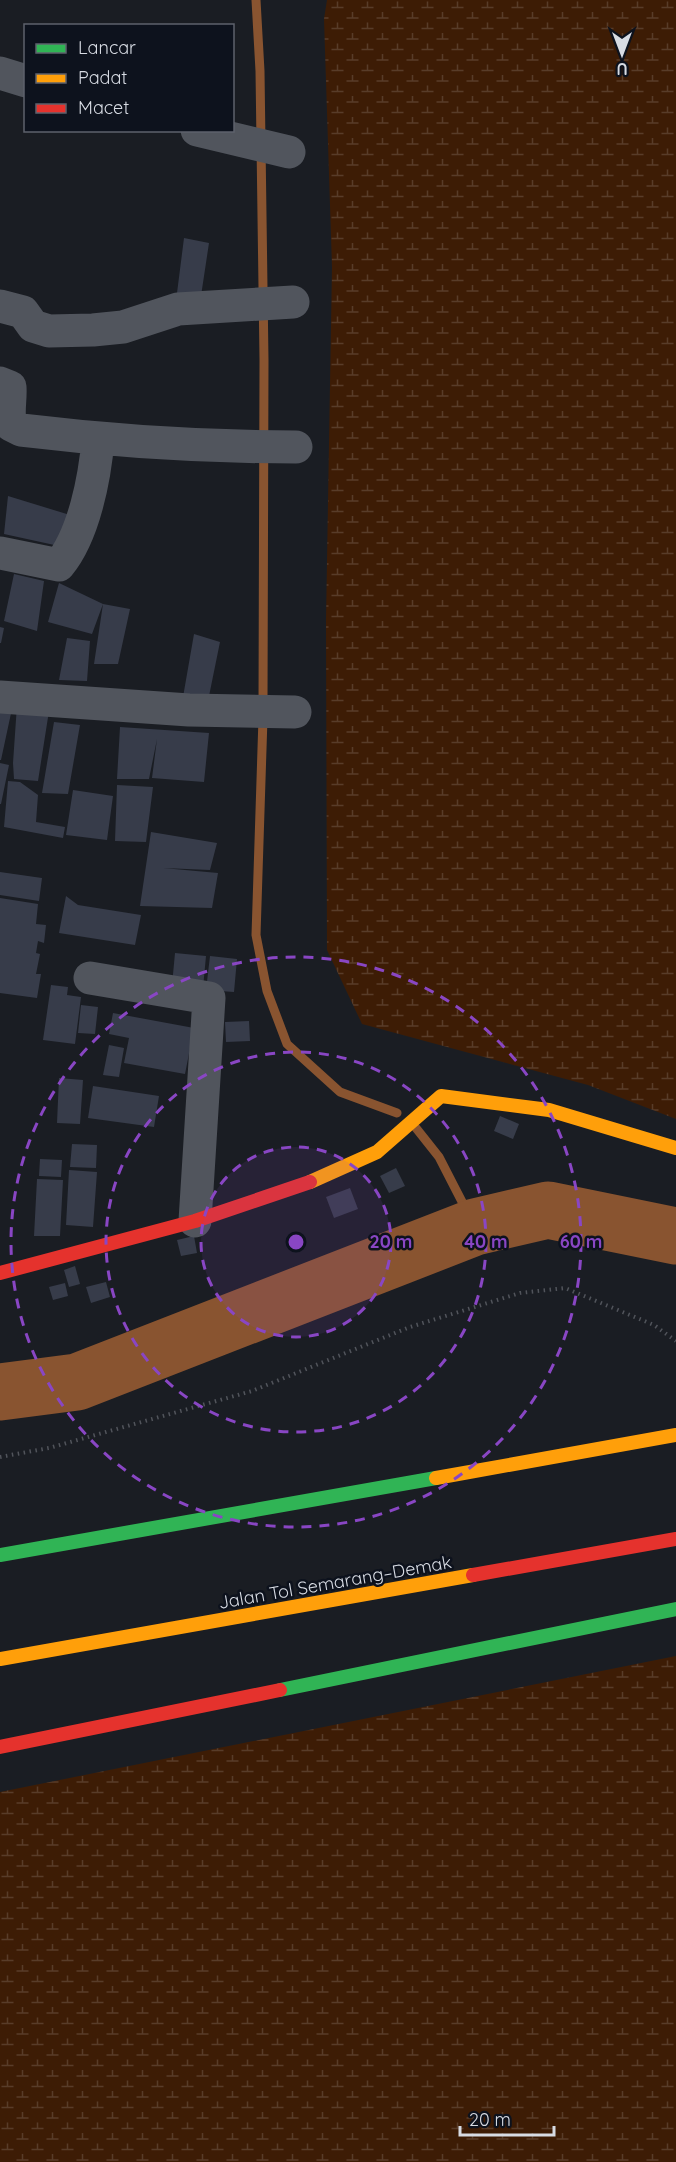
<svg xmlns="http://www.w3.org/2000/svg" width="676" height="2162" font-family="Quicksand,sans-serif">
<defs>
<pattern id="wetland-marsh" width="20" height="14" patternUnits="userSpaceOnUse" patternTransform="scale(1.5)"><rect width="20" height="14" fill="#3d1c05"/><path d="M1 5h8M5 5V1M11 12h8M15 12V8" fill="none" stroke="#583c29"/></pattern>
</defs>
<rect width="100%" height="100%" fill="#1a1d23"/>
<path fill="url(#wetland-marsh)" d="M327 0H676V1119L588 1085 362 1024 327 950 326 621 332 267 324 19Z
M676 1656V2162H0V1792Z"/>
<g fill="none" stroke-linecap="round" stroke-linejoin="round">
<path stroke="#895430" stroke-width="9" d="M256 0 260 71 264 360 263 706
M263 718 256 935 267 991 287 1044 340 1092 397 1113
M416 1128 439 1157 475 1227"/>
<path stroke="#895430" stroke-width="57" d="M0 1392 77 1382 475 1227 548 1210 676 1236"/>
</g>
<path fill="#373c4a" d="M184 238 209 243 201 296 177 293Z
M8 496 70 515 59 546 4 534Z
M14 574 44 581 37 631 4 621Z
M59 583 103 604 130 609 118 664H94L103 604 92 634 48 622Z
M0 627 4 628 1 643H0Z
M194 634 220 642 208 701 183 697Z
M67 638 90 641 87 681 59 680Z
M0 702 13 704 1 760H0Z
M17 705 49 711 38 781 14 779 13 763Z
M54 722 80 725 68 794 42 793Z
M120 727 209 733 204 782 152 778 157 739 149 779H117Z
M0 763 9 765 1 804H0Z
M8 781 20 782 38 795 36 822 65 827 63 838 4 827Z
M117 785 153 787 146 842 115 841Z
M73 790 113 796 107 840 66 835Z
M151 832 217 843 210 870 163 868 218 873 212 908 140 906Z
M0 872 42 878 39 901 0 895Z
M66 896 78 905 141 915 135 945 59 933Z
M0 898 38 904 36 924 46 925 44 943 38 941 36 953 40 954 36 974H41L37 998 0 993Z
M175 953 206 956 203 988 172 985Z
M210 956 237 959 234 992 206 990Z
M51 985 68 987 67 995 81 997 75 1044 43 1040Z
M81 1005 98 1007 95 1034 78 1033Z
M113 1013 194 1028 185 1074 124 1063 129 1038 109 1034Z
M249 1021 250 1041 226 1042 225 1022Z
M109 1045 124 1048 119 1077 103 1075Z
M59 1078 83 1080 80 1124 57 1123Z
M93 1086 159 1096 154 1127 88 1118Z
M500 1116 519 1124 513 1139 494 1131Z
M72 1144 97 1145 96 1168 70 1167Z
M40 1159 62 1160 61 1177 39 1176Z
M396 1168 405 1186 389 1193 380 1176Z
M69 1170 97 1172 93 1227 66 1225Z
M37 1179 63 1180 60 1236H34Z
M350 1188 358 1209 334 1218 326 1197Z
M194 1236 197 1253 181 1256 177 1240Z
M75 1266 80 1284 69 1287 64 1270Z
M106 1282 110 1297 91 1303 86 1287Z
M65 1283 68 1296 53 1300 49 1287Z"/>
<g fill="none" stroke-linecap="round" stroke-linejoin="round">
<path stroke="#51545b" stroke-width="4" stroke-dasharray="1.5 4.5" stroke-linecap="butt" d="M0 1457 49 1448 252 1391 410 1327 520 1293 565 1288 654 1325 676 1341"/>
<path stroke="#51555d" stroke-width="33" d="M0 73 26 81
M197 130 289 152
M0 306 23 312 33 326 49 331 93 330 123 327 178 309 293 302
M0 383 10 387C11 400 7 414 11 425L21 430C112 441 204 447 296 447
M0 553 59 565C84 535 95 477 98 439
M0 697 189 710 295 712
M90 978 209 998 195 1221"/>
<path stroke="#30b455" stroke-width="14" d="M0 1555 436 1478
M280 1690 676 1609"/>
<path stroke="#ff9f0a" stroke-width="14" d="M310 1182 377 1152 441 1096 549 1110 676 1148
M436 1478 676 1435
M0 1659 473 1575"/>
<path stroke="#e5322d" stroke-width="14" d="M0 1273 195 1221 310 1182
M473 1575 676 1539
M0 1747 280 1690"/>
</g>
<circle cx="296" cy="1242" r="95" fill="#8946c4" fill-opacity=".12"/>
<g fill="none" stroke="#8946c4" stroke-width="3" stroke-dasharray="10 8">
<circle cx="296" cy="1242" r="95"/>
<circle cx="296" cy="1242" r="190"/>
<circle cx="296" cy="1242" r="285"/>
</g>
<g text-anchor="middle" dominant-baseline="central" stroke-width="5" stroke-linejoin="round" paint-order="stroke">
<g font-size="18" fill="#d7dbe3" stroke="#0d121d">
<text transform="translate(335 1582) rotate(-10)">Jalan Tol Semarang–Demak</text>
</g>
</g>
<circle cx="296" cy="1242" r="9" fill="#8946c4" stroke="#0d121d" stroke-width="3"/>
<g font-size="18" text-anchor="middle" font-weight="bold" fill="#8946c4" stroke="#0d121d" stroke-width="5" stroke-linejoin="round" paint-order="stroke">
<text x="391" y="1248">20 m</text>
<text x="486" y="1248">40 m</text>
<text x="581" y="1248">60 m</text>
</g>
<rect x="24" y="24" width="210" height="108" fill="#0d121d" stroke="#5e626c" stroke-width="1.5"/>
<rect x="36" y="44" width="30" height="9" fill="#30b455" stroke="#5e626c" stroke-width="1.5"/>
<text x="78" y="54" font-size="18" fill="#d7dbe3">Lancar</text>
<rect x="36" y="74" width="30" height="9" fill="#ff9f0a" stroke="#5e626c" stroke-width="1.5"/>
<text x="78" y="84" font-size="18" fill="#d7dbe3">Padat</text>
<rect x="36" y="104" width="30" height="9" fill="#e5322d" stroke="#5e626c" stroke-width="1.5"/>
<text x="78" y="114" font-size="18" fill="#d7dbe3">Macet</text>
<g transform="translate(622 54) rotate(180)" stroke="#0d121d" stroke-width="4.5" paint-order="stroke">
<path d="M0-4.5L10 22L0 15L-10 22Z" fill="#d7dbe3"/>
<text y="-9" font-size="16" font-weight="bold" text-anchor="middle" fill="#d7dbe3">U</text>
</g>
<path d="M460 2126v9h94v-9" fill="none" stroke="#d7dbe3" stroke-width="3"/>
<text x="469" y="2126" font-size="18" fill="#d7dbe3" stroke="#0d121d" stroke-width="4.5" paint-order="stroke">20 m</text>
</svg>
